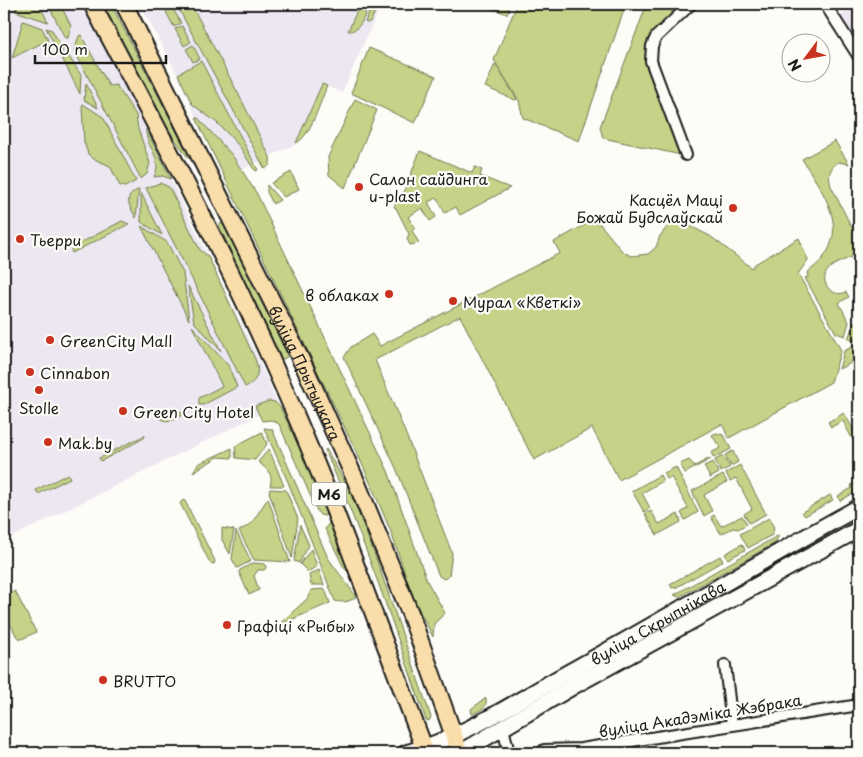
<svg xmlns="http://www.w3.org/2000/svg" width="863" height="757" font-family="'Playpen Sans',sans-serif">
<rect width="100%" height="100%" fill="#fdfcf7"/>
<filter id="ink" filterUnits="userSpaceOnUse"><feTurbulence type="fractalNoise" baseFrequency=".02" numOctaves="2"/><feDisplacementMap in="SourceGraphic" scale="10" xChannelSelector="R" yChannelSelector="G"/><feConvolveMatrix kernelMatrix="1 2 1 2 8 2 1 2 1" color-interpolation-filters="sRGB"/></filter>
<g filter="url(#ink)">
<path fill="#ede7f2" d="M4 4H80L87 17 95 21V31L127 90 255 352 278 405 4 541Z
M140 4H381L342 93 322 84 296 144 224 178 177 74Z
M859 5V44L840 16Z"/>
<path fill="#c4d387" stroke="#707852" d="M17 4H39L48 22 15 11Z
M48 4H60L71 26 68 38H65Z
M103 4H111L190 157 189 159 165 125Z
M140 4H169L163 10 141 6Z
M176 4H191L240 97 270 157C271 163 270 166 265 169Z
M360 4H369C365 14 361 32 348 31Z
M373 4H378L371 21 367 23 365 22Z
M480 4H510L507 14Z
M517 4H626L579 141 523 118 519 101 494 60Z
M647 4H669L674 9 646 49 681 155 603 138 600 127Z
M172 7 181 23 174 27 166 12Z
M23 21 42 28 48 40 12 58Z
M182 26 191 42 184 46 175 29Z
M46 28 52 30 63 50 60 55Z
M81 35 109 86 116 85 136 115 138 129 150 163 147 174 141 179 74 50 79 36Z
M193 45 200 59 193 62 186 49Z
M369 48 436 76 415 123 351 93Z
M66 52 81 75 80 94 62 58Z
M201 61 258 170 256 171 253 168 240 147 228 134 216 122 192 104 178 74Z
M495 64 517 99 515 100 485 87Z
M86 83 98 108 84 100Z
M322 84 327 86C321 100 310 138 296 143Z
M355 99 377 110 345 188 329 175 328 157Z
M83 104 103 117 136 181 125 187 120 186 110 166 92 158 88 154 84 142 82 105Z
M196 118H198L232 155 257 194 388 471 427 581 445 613 434 624 433 637 414 600 391 532 364 468Z
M146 129 171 179 163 176 154 177C164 156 145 148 146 129Z
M835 141 849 164 838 162C829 169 828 175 831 186L859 242 855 255C847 260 833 263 828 270 818 282 833 299 846 292L849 297 839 303 849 322 845 336 836 333 805 278 808 277 807 273C813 268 821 262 826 254 847 221 819 187 802 159Z
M420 151 472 173 475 167 482 170 480 176 510 188 460 215 456 207 445 213 437 198 428 202 436 217 430 221 422 208 408 217 415 228 412 231 419 243 410 245 407 239 409 234 396 208 394 207 397 200 402 197Z
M291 172 299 189 284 197 271 183Z
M160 183 169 187 200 250 208 256 255 359C260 372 258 381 245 387L193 281 146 188Z
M267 185 280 200 273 204 267 192Z
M139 189 136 218C129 204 122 198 139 189Z
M141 193 162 235 141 222Z
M122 221 129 224 72 253 71 250 73 247Z
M592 221 600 224 622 251 631 256 648 254 656 247 660 236 671 222 690 226 710 236 752 268 755 264 799 238 808 260 798 274 841 350 831 382 729 438 722 424 619 480 592 428 534 460 460 316 375 360 405 432 452 553 449 576 444 579 439 576 396 468 344 357 351 347 372 334 380 346 560 253 554 242Z
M221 223 224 224 287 354V357L281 360 279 356 219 226Z
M141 226 167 242 183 273 189 320Z
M188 286 221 351 194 322Z
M859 320V339L855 341 848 339 854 322Z
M192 326 228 365 237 387 203 405H199V398L222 386Z
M856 345 859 347V359L839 369 844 351Z
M269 401 275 402 280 407 304 455 327 510 325 516 320 515 317 511 279 424 271 420 262 421 255 406Z
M168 411 186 413C178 417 170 424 161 419L162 414 164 412Z
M844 413 859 439V452L843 421 831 427 828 422Z
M264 428 272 429 328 558 355 595 356 597C349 602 343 603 335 601L288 482Z
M262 432 267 444 255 460 236 458 235 446Z
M716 433 724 435 731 449 714 458 711 453 720 448 712 435Z
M145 435 144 438 101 461 99 458Z
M232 448V458L218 457 193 472 198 464Z
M269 449 284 486H270C274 474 267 469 258 462Z
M326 449 350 491 376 558 431 717 429 721 426 720C395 629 364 538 325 450Z
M733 451 738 462 731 466 725 455Z
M723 456 730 467 721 472 715 460Z
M710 458 711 459 685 473 680 464 689 460 695 466Z
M713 462 719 473 710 478 704 466Z
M740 465 766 514 749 523 744 514 752 509 736 478 730 481 726 473Z
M676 467 698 512 685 520 681 513 688 508 671 477 667 479 664 473Z
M68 474 70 478 38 494 36 490Z
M660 475 663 481 642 493 650 508 644 512 632 491Z
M723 475 727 482 704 495 712 511 704 516 692 491Z
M859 481V490L840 501 838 496 852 488 851 485Z
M270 489 286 490 298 519 292 558 269 492Z
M830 495 833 500 805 516 802 512Z
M268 498 290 562 254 560 239 531 251 524Z
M183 500 185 501 215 561 214 564 210 563 180 503Z
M651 511 659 524 678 514 681 522 657 535 645 514Z
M714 515 721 526 742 516 747 524 738 529 733 528 721 534 711 517Z
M769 518 774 528 772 535 748 548 740 534Z
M329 523H331L352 573 350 574 344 568 325 529Z
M300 525 309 545 299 563 294 561Z
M222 528 234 530 230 554 222 540Z
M236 531 251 561 237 568 232 559Z
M779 535 775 543 679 597 674 595Z
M742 544 745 550 728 559 725 554Z
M311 549 317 566 308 572 300 564Z
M720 556 723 561 677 587 672 588 670 584Z
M253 563 265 564 266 568 264 570H258L254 576 259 590 249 595 239 572 240 570Z
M319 570 324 585H311L309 575Z
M325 589 330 603 277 626 307 599 311 590Z
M15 591 36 632 22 639 17 637 4 612V596Z
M486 698C488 708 480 711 472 714L471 709Z"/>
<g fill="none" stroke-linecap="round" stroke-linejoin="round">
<defs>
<path id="street" d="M825 4 859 57
M686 155 651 61 652 46 656 37 691 4
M725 665 732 725
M503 728 509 753
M544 750 581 749 859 705"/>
<g id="secondary">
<path id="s1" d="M406 753C462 738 512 704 562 676 662 621 759 562 859 507"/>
<path d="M460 753 572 687 859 529"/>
</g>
<g id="primary">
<path d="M92 4C158 129 225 254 282 384 336 505 379 630 426 753"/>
<path id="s2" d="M124 4 305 368 356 481 410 613 460 753"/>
</g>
</defs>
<use href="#street" stroke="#1c1c1c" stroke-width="14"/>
<use href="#secondary" stroke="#1c1c1c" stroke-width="19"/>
<use href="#primary" stroke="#1c1c1c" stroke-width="20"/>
<use href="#street" stroke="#fdfcf7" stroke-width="10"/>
<use href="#secondary" stroke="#fdfcf7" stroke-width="15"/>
<use href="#primary" stroke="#f9deab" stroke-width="16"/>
</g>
</g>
<g fill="#c8321e" stroke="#fdfcf7" stroke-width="2">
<circle cx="359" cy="187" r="5"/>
<circle cx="733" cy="208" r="5"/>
<circle cx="20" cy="239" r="5"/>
<circle cx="389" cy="294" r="5"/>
<circle cx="453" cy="301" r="5"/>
<circle cx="50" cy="340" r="5"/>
<circle cx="30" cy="372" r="5"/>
<circle cx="39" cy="390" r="5"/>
<circle cx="123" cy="411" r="5"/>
<circle cx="48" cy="442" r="5"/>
<circle cx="227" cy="625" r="5"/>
<circle cx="103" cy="680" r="5"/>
</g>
<g text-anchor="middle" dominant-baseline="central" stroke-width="4.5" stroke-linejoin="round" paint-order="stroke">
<rect fill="#fdfcf7" stroke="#605f5e" stroke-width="1" x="311.5" y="482.5" width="35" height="23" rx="4"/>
<g font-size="14" font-weight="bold" fill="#1c1c1c">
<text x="329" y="494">М6</text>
</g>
<g font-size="15" fill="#1c1c1c" stroke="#fdfcf7" text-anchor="start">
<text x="369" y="178">Салон сайдинга<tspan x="369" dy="17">u-plast</tspan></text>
<text x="723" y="199" text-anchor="end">Касцёл Маці<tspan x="723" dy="17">Божай Будслаўскай</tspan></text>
<text x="30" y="239">Тьерри</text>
<text x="379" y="294" text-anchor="end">в облаках</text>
<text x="463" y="301">Мурал «Кветкі»</text>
<text x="60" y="340">GreenCity Mall</text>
<text x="40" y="372">Cinnabon</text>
<text x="39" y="407" text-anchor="middle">Stolle</text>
<text x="133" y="411">Green City Hotel</text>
<text x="58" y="442">Mak.by</text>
<text x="237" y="625">Графіці «Рыбы»</text>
<text x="113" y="680">BRUTTO</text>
</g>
<g font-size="15" fill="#1c1c1c" stroke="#fdfcf7">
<text stroke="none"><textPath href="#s2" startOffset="411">вуліца Прытыцкага</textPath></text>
<text stroke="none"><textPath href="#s1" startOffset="284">вуліца Скрыпнікава</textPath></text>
<text transform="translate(700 715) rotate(-9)">вуліца Акадэміка Жэбрака</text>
</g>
</g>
<rect width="863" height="757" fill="none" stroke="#fdfcf7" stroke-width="20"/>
<rect x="10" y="10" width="843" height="737" fill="none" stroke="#1c1c1c" stroke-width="2" filter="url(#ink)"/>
<g transform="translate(806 58) rotate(238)"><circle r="24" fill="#fdfcf7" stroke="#a3a29f"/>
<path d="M0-4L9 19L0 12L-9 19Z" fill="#c8321e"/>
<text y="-8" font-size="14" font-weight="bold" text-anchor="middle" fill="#1c1c1c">N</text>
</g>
<path d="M35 55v8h131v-8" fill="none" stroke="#1c1c1c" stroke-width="2.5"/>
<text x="42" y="55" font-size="15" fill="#1c1c1c" stroke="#fdfcf7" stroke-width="4" paint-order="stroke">100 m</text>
</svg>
